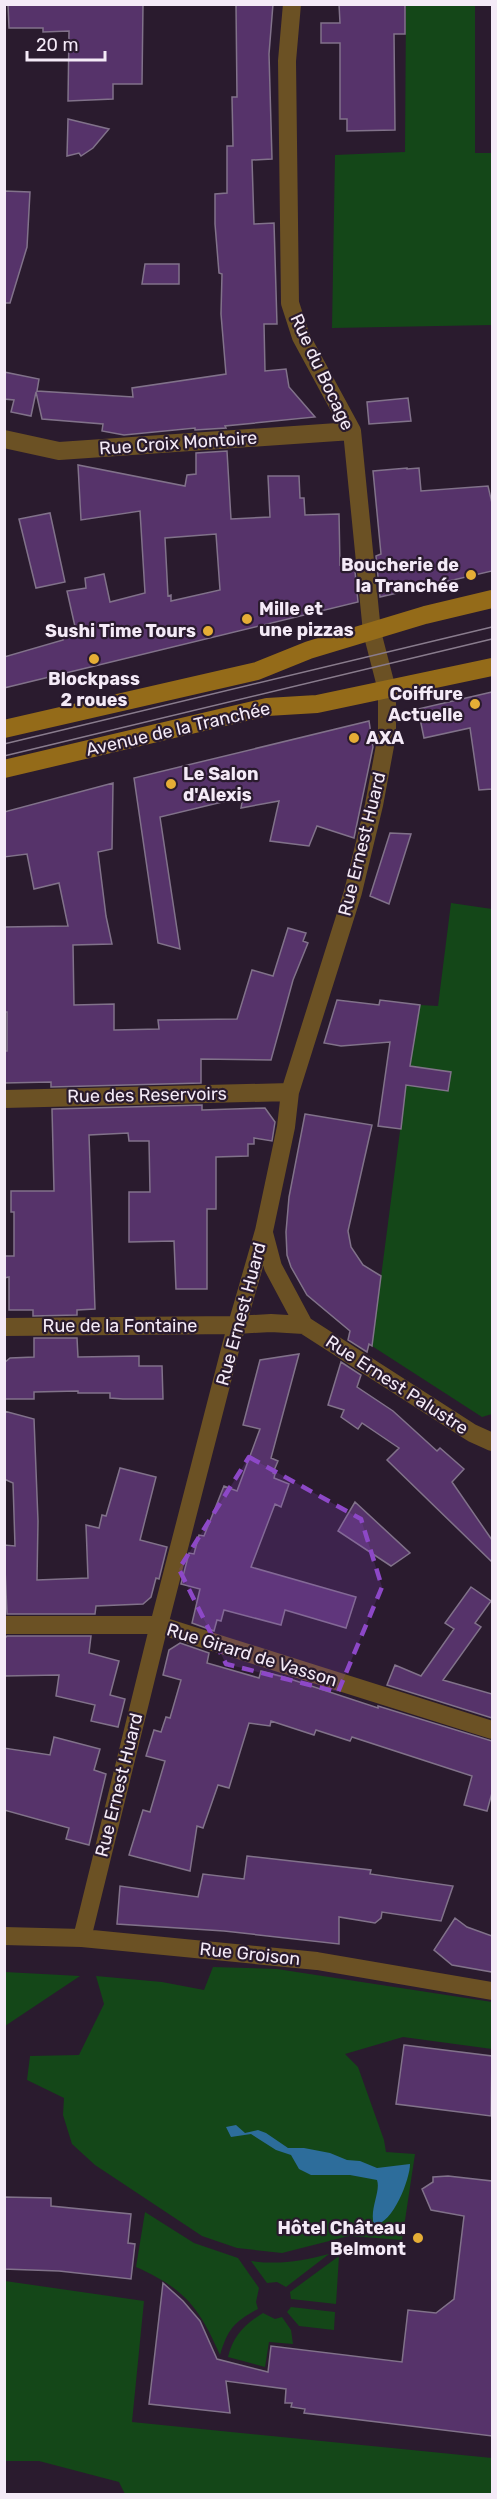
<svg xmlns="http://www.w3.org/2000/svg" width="497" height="2499" font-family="Rubik,sans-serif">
<rect width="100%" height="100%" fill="#2a1b2e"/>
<path fill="#144718" d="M406 5H475V153H492V325L332 328 335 155 405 152Z
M451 903 492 909V1414L482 1417 372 1346 413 1031 420 1005 438 1006Z
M213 1967 277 1969 492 2002V2049L403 2037 345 2054 358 2067 384 2140 386 2152 415 2154 402 2240 349 2236 282 2253 237 2248 202 2236 95 2165 72 2144 63 2115 64 2098 27 2080 30 2056 79 2055 104 2004 96 1976 162 1982 204 1990Z
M5 1972 80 1976 5 2026Z
M145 2212 194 2243 238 2258 259 2288 256 2302 258 2309C234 2322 228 2329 220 2355 199 2307 185 2289 136 2267Z
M329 2254 286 2287 277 2282 267 2283 251 2261C279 2265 302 2261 329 2254Z
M339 2256 336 2304 291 2299 290 2292Z
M5 2281 144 2301 132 2422 492 2458V2494H125L119 2482 39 2461H5Z
M291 2307 335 2312 334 2330 299 2326 287 2312Z
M263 2313 275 2319 282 2317 291 2330 293 2344 269 2342 265 2367 228 2357C233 2336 245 2324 263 2313Z"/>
<path fill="#2d6d9b" d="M236 2125 245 2133 258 2130 266 2133 288 2148H304L330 2153 347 2160 360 2161 377 2168 410 2164C410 2179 393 2224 374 2225 369 2209 381 2192 377 2180L350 2175H311L299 2169 291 2155 276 2150 251 2134 231 2137 226 2127Z"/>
<path fill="#56336a" stroke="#81728a" stroke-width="1.5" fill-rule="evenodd" d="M8 4H143L142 84H113V99L68 101 69 31 43 32V28H9Z
M236 4H273L269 54 272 159 252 160 254 224 274 223 277 324H264L265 371 286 369 289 387 315 417 225 426 226 428 195 430V428L124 435 102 431 103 424 42 419 36 392 31 416 11 412 14 400 4 399V372L39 379 37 391 133 397 132 388 226 374 221 314 222 274 219 273 215 224V194L227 193V146H233L232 97H237Z
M339 4H405V34H394L395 130 347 131V119H340V43H321V23H340Z
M68 119 109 129 93 148 81 156 79 153 67 156Z
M4 191 30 192 27 247 10 303H4Z
M145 264H179V284H142Z
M408 398 411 421 369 424 367 402Z
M227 451 231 519 270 517 268 476H299L300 498H304L305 515 339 514 340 565 354 561 358 602 4 688V657L63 640 62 635 76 631 67 591 86 588 85 578 104 574 110 602 145 593 140 511 81 520 78 465 185 486 187 475 196 474V453ZM216 534 220 590 171 601V595L168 596 165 538Z
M407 468V469L419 468 421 491 488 486 492 503V571L380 597 376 556 381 554 373 471Z
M50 513 65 582 36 588 19 519Z
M492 692V789L479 790 470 728 424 738 418 709Z
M369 721 373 747 354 838 317 826 309 846 270 841 279 801 241 808 243 797 160 817 180 949 158 943 134 778Z
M113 783 112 849 98 852 106 916 112 944 73 945 74 1005 114 1004V1030L159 1029 158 1020 237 1019 252 970 273 976 288 928 306 933 303 941 308 943 293 980 271 1060 201 1059V1083L51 1087V1082L4 1083V1051H7V1012H4V927L68 926 59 883 34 889 27 854 4 857V812Z
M390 833 411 834 389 904 370 896Z
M337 1000 379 1005 380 1000 420 1005 410 1066 451 1072 448 1091 406 1085 401 1129 378 1126 390 1042 341 1046 324 1043Z
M202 1105V1110L265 1108 275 1122 272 1141 254 1138V1144H248V1156L216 1157V1209H207V1289H176L174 1241 129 1242V1192H150L149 1141H129L128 1133 89 1135 95 1309 77 1310V1315L33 1316V1310H9V1277L4 1278V1256H14V1212H11V1191H54L52 1109Z
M305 1114 372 1125 348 1231 351 1247 363 1265 381 1276 372 1346 369 1344 367 1352 348 1340 350 1331 307 1295 291 1267 287 1255 286 1232 289 1197Z
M34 1338H77L78 1357 139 1356V1366H162L163 1399H123L110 1398V1393H78V1391L34 1392V1399H4V1363L10 1358 34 1357Z
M299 1354 271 1458 278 1461 273 1473 275 1474 274 1478 289 1484 281 1507 275 1504 251 1567 356 1597 346 1628 285 1610 281 1625 224 1610 221 1621 217 1620 214 1631 192 1623 200 1589 181 1584 189 1553 194 1554 199 1535 204 1536 224 1486 237 1491 260 1429 243 1425 260 1360Z
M341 1362 361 1375 357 1387 393 1411 437 1451 440 1448 464 1469 452 1482 492 1540V1562L387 1460 399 1448 362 1423 358 1429 341 1417 344 1410 328 1405Z
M4 1411 34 1419 38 1521 37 1580 88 1578 86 1525 99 1528 102 1515 106 1516 120 1468 156 1477 140 1540 167 1547 159 1579 156 1578 151 1597 143 1604 96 1606 95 1614H7L4 1545 15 1546 13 1483 4 1479Z
M355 1502 410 1553 391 1566 338 1531Z
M471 1587 491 1601 475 1623 481 1627 443 1680 492 1694V1718L387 1685 395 1665 421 1676 454 1629 445 1623Z
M7 1636H91L89 1653 119 1661 110 1695 125 1699 118 1727 91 1721 95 1705 56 1696 59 1675 4 1676V1639Z
M180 1643 209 1653 207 1663 259 1678 261 1671 284 1677 378 1708V1706L492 1741V1793L487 1811 464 1805 472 1776 352 1737 350 1741 316 1730 314 1735 271 1721 270 1726 249 1723 229 1788 218 1785 203 1828 197 1826 190 1871 129 1855 143 1810 150 1812 165 1761 146 1756 154 1730 161 1732 166 1717 170 1718 181 1680 163 1675 169 1650Z
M54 1737 100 1749 94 1770 106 1774 89 1845 66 1839 69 1828 4 1810V1748L50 1755Z
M247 1856 371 1870 370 1874 453 1886 441 1921 382 1912 381 1918 375 1923 339 1917V1944L224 1931 117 1924 120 1886 198 1897 203 1874 244 1879Z
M455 1918 467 1927 492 1936V1972L452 1965 434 1950Z
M404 2045 492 2056 491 2116 396 2104Z
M448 2176 492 2181V2436L304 2413 305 2409 291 2407 292 2403H285L286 2389 226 2381 230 2413 149 2404 163 2283 183 2301 200 2321 217 2359 268 2372 271 2346 402 2362 408 2310 436 2313 454 2299 464 2216 431 2210 422 2189 433 2182V2177Z
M4 2197 51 2198V2206L131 2214 128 2243 135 2244 131 2279 59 2271 4 2269Z"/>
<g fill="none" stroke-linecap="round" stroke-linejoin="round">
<path stroke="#6b5124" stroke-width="18" d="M4 439 59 451 352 431
M4 1099 290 1092
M264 1233 273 1267 304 1325
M4 1327 236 1325 271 1323 304 1325 472 1433 492 1442
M4 1625H159L492 1730
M4 1936 82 1938 317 1961 492 1991
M82 1938 159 1625 232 1342 264 1231 286 1127 290 1092 353 892 374 805 387 735V690L372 632 352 431 301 337 290 303 287 61 292 4"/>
<path stroke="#946b19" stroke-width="18" d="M4 729 257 671 309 650 425 615 492 599
M4 769 267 707 317 704 492 667"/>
<path stroke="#897c8d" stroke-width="1.5" d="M4 744 492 627
M4 756 492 639"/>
</g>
<path fill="#8d48c7" fill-opacity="0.2" stroke="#8d48c7" stroke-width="4.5" stroke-dasharray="12 8" stroke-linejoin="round" d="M249 1457 361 1519 382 1587 338 1692 226 1664 179 1569Z"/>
<g fill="#e5ad36" stroke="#2a1b2e" stroke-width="2">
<circle cx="471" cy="575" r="6"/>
<circle cx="247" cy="619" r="6"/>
<circle cx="208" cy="631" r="6"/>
<circle cx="94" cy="659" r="6"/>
<circle cx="475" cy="704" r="6"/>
<circle cx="354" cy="738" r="6"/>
<circle cx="171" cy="784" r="6"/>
<circle cx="418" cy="2238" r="6"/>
</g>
<g text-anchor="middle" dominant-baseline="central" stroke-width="4.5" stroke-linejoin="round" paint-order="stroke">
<g font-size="18" fill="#f4eaf7" stroke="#2a1b2e">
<text transform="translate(322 372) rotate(65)">Rue du Bocage</text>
<text transform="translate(178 443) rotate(-4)">Rue Croix Montoire</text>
<text transform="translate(178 729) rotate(-13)">Avenue de la Tranchée</text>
<text transform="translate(362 844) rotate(-76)">Rue Ernest Huard</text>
<text transform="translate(147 1095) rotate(-1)">Rue des Reservoirs</text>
<text transform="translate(241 1314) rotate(-75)">Rue Ernest Huard</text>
<text x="120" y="1326">Rue de la Fontaine</text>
<text transform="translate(397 1385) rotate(33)">Rue Ernest Palustre</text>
<text transform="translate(252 1655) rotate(17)">Rue Girard de Vasson</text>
<text transform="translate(119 1785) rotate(-76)">Rue Ernest Huard</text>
<text transform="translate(250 1954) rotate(6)">Rue Groison</text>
</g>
<g font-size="18" font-weight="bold" fill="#f4eaf7" stroke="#2a1b2e" text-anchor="end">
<text x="459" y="565">Boucherie de<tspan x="459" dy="21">la Tranchée</tspan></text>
<text x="259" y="609" text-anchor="start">Mille et<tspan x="259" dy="21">une pizzas</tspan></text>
<text x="196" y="631">Sushi Time Tours</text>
<text x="94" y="679" text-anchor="middle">Blockpass<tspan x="94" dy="21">2 roues</tspan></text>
<text x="463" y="694">Coiffure<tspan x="463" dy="21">Actuelle</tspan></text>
<text x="366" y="738" text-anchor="start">AXA</text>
<text x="183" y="774" text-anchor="start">Le Salon<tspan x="183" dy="21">d'Alexis</tspan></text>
<text x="406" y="2228">Hôtel Château<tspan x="406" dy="21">Belmont</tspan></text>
</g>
</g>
<rect width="497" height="2499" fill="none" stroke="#f4eaf7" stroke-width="12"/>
<path d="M27 51v9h78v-9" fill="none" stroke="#f4eaf7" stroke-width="3"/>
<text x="36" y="51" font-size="18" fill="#f4eaf7" stroke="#2a1b2e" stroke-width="4.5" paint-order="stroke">20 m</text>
</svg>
